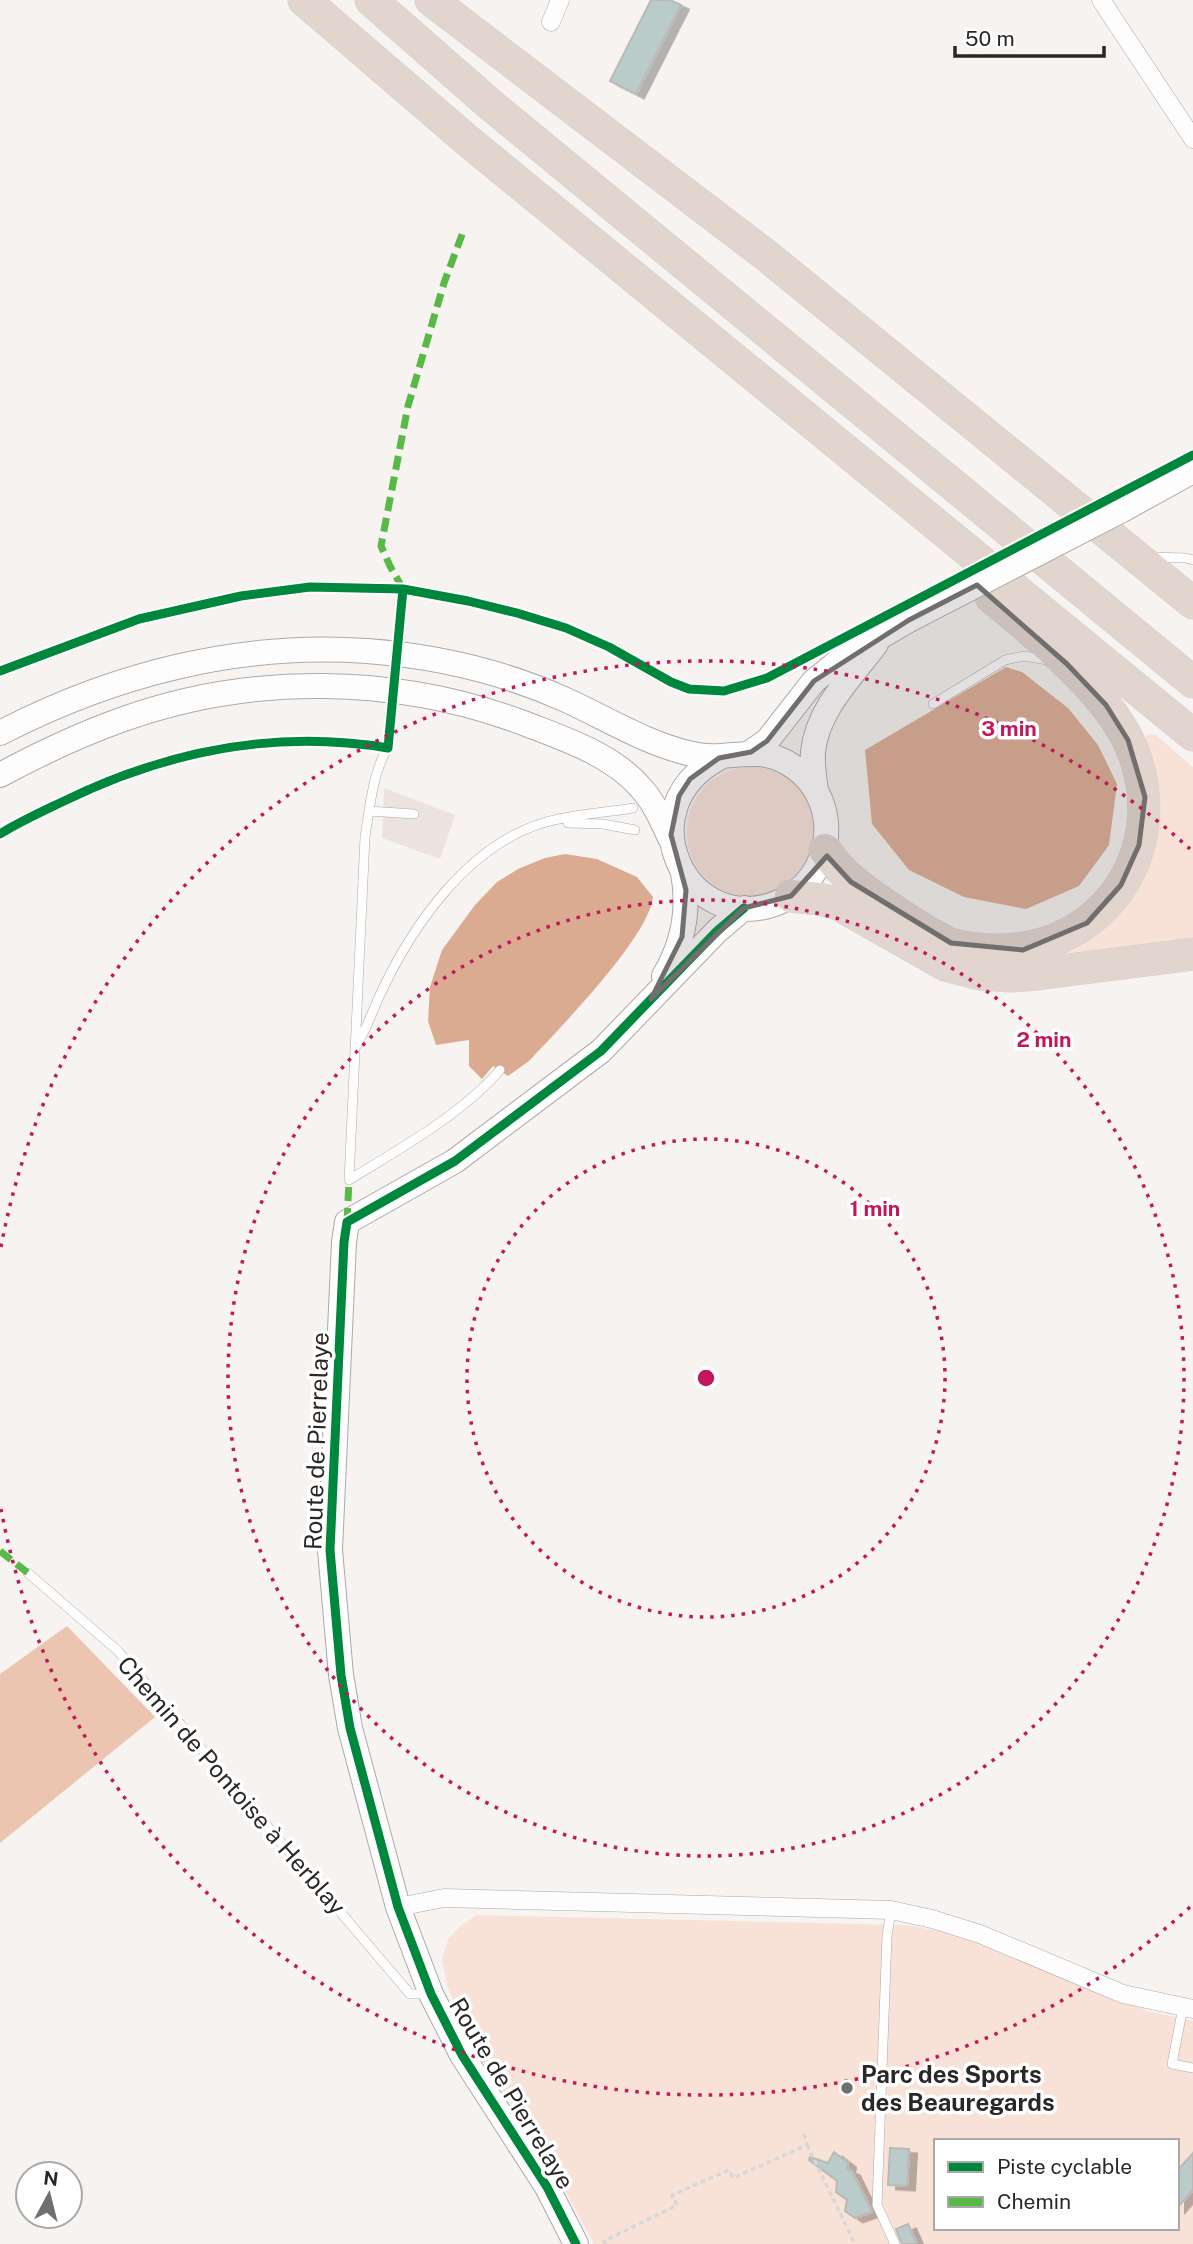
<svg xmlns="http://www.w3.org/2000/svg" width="1193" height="2244" font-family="'Public Sans',sans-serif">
<defs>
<filter id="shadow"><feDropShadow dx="8" dy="4.5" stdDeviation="0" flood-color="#0004"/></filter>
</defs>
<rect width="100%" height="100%" fill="#f6f3f1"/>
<path fill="#ece3df" d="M384 788 455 815 440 859 382 838Z"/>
<path fill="#f8e2d7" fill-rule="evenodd" d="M1149 734 1156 735 1193 767V940L991 963 1127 900 1143 739Z
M687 832a65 65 0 1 1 130 0a65 65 0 1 1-130 0Z
M477 1915 905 1925 951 1933 1148 2011 1193 2021V2244H594L552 2166 473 2047 447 1985 442 1959 448 1940 459 1927ZM936 2141H1177V2228H936Z"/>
<path fill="#ecc5b0" d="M67 1626 155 1717 0 1843V1674Z"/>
<path fill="#dbab91" d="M1006 667 1022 672 1068 708 1098 745 1117 784 1109 845 1079 886 1026 909 964 897 909 870 872 824 865 750Z
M565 854 597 859 637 877 653 897C649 937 559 1029 529 1061L508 1076 493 1066 482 1079 469 1066V1040L436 1045 428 1021 430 987 442 950 475 905 497 882 518 869 545 858Z"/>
<path fill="#baccca" stroke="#bab9b8" stroke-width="2" filter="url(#shadow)" d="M651 0H670L681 5 636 94 610 81Z
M890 2148 909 2149 907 2186 888 2185Z
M834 2152 848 2163 847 2169 852 2171 872 2212 855 2218 845 2211 847 2200 836 2192 837 2181 809 2160 810 2157 828 2163Z
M1193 2153V2190L1177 2208V2171Z
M908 2224 917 2244H902L896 2229Z"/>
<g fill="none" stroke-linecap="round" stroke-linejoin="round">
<defs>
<path id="lane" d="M1150 557 1186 558 1193 560
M933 704 1005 660 1024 656 1048 660
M369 811 414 814
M568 823 603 824 635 830
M357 1045C366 1029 372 1013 379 997 411 927 467 846 543 823 571 814 604 813 633 808
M349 1180 365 837C369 812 373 770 388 748
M349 1180C399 1149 461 1115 500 1070
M28 1573 118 1651 410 1994H430
M891 1910 887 1936 877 2205 895 2244
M1183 2007 1172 2064 1193 2068"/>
<path id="street" d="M1101 0 1193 139
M551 22 560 0
M398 1907 444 1898 891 1910 932 1919 980 1934 1123 1994 1193 2009"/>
<path id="secondary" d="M1124 509 1193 471
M0 733C114 674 239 642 367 651 435 656 504 672 566 700 608 719 647 744 692 754 729 763 757 741 794 767 844 802 834 881 777 903 687 938 624 809 719 758
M751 752 767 741 814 681 840 660 909 620
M0 775C39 754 79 735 121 720 250 673 398 675 526 724 565 739 613 755 641 788 654 802 662 821 670 838
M816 790C814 777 812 764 813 752 817 710 852 676 876 644
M664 976C683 944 690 910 683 873
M576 2244 547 2187 462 2055 431 1994 398 1907 350 1728 341 1675 330 1550 344 1242 347 1222 455 1161 601 1051 717 931 744 908"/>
<path id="highway" d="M304 0 468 141 1193 735
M371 0 492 106 1193 682
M431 0 767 256 1193 603
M825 850C842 875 863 890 887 906 904 917 933 937 951 944 965 948 984 950 998 950 1109 950 1175 842 1129 742 1104 689 1036 634 991 597
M791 896 819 899 836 903 945 965 980 974 1012 976 1037 974 1193 954"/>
</defs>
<use href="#lane" stroke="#acaaa9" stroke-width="10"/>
<use href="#street" stroke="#acaaa9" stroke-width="19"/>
<use href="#secondary" stroke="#acaaa9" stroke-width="26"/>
<use href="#highway" stroke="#d1d0cf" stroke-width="33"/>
<path stroke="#d7d7d7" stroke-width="3.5" stroke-dasharray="5 3.5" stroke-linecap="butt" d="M807 2145 855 2244
M606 2244 604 2241 677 2205 672 2195 729 2170 733 2178 807 2145 804 2134"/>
<use href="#lane" stroke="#fefdfd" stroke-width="9"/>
<use href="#street" stroke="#fefdfd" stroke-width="18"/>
<use href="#secondary" stroke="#fefdfd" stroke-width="24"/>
<use href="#highway" stroke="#e1d5ce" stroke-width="32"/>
<defs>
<path id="secondary-bridge" d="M909 620 1124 509"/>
</defs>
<use href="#secondary-bridge" stroke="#acaaa9" stroke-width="26" stroke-linecap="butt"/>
<use href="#secondary-bridge" stroke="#fefdfd" stroke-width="24"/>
<path stroke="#58b947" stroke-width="7" stroke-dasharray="14 7" stroke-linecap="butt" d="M403 589 390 566 381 546 408 406 444 283 463 232
M347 1222 349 1180
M0 1551 28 1573"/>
<defs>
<path id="cycleway" d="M0 671 139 619 241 596 310 587 403 589 468 601 517 613 566 628 609 647 671 682 689 689 724 691 767 678 1193 455
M0 834C19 822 41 812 62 802 166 751 273 729 388 748L403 589
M576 2244 547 2187 462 2055 431 1994 398 1907 350 1728 341 1675 330 1550 344 1242 347 1222 455 1161 601 1051 717 931 744 908"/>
</defs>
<use href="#cycleway" stroke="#fff" stroke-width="13"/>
<use href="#cycleway" stroke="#00873e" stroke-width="9"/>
</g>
<path fill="#716f6e" fill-opacity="0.2" stroke="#716f6e" stroke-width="5" stroke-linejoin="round" d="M977 585 1067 664 1106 705 1128 740 1145 797 1139 845 1121 885 1087 923 1023 950 951 943 851 882 827 856 791 896 744 908 651 999 682 937 686 890 671 835 679 796 690 779 719 758 751 752 767 741 814 681 909 620Z"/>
<g fill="none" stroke="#c2185b" stroke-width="3.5" stroke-dasharray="3.5 7">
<circle cx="706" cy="1378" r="239"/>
<circle cx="706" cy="1378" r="478"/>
<path d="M1190 1907A717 717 0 0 1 1 1509M1 1247A717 717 0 0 1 1190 849"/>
</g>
<circle fill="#716f6e" stroke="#fff" stroke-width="2.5" cx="847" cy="2088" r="7"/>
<g text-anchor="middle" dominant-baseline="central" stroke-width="7" stroke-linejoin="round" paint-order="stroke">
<g font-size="24" fill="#2a2827" stroke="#fff">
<text transform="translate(316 1441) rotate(-88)">Route de Pierrelaye</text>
<text transform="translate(232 1785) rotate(49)">Chemin de Pontoise à Herblay</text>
<text transform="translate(512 2093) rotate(59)">Route de Pierrelaye</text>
</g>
<g font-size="24" font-weight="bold" fill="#2a2827" stroke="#fff" text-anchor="start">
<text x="861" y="2074">Parc des Sports<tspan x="861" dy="28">des Beauregards</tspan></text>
</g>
</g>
<circle cx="706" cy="1378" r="10" fill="#c2185b" stroke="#fff" stroke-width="3.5"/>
<g font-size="21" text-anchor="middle" font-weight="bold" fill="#c2185b" stroke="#fff" stroke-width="7" stroke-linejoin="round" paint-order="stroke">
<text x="1009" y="736">3 min</text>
<text x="1044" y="1047">2 min</text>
<text x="875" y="1216">1 min</text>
</g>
<rect x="934" y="2139" width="245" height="91" fill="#ffffff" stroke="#aaa9a9" stroke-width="2"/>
<rect x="948" y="2162" width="35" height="10" fill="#00873e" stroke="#aaa9a9" stroke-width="2"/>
<text x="997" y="2174" font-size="21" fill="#2a2827">Piste cyclable</text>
<rect x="948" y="2197" width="35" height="10" fill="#58b947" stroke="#aaa9a9" stroke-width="2"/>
<text x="997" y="2209" font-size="21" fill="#2a2827">Chemin</text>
<g transform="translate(49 2195) rotate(7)"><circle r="33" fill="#ffffff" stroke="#aaa9a9" stroke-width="2"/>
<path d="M0-5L12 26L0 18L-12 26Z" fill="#716f6e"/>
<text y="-10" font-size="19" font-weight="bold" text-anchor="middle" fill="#2a2827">N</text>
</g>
<path d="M955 46v10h149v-10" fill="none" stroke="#2a2827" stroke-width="3.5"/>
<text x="965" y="46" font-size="21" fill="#2a2827" stroke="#ffffff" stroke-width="5" paint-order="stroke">50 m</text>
</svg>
